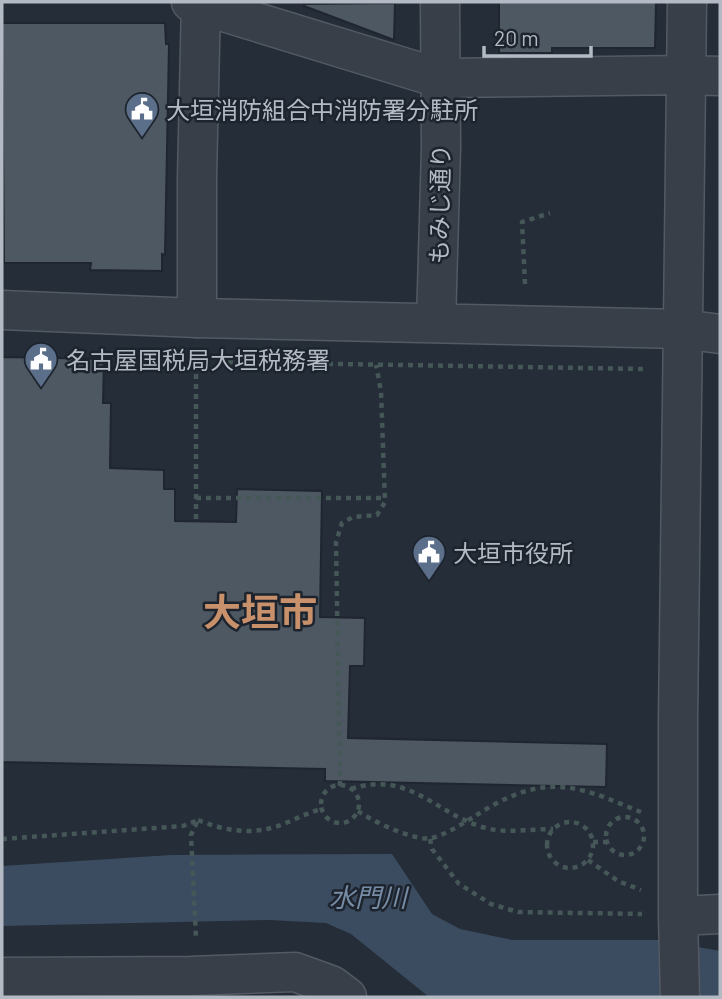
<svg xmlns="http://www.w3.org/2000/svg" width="722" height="999" font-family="Barlow,'Noto Sans JP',sans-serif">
<rect width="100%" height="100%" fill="#242d38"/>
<path fill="#3c4c60" d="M392 854 432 914 460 929 512 940H660L720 951V997H429L351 934 326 923 269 920 2 926V866L171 855Z"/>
<path fill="#4d5863" stroke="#1f262f" stroke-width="2" d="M499 2H656L655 48H552V53H499Z
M395 3 394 40 304 6V4Z
M2 23H165L166 44H169L165 255 162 254V271L90 270 91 263H4Z
M2 357 104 359 103 403H111L110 468 164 470V489H175V521L236 522 237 489 322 491 320 617 365 618 364 666H350L348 738 607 744 606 787 325 781V769L2 762Z"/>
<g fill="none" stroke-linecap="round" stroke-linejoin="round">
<defs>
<path id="minor" d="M191 2 439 78 685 75 720 76
M197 318V178L201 2
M678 916 720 914
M2 977 191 976 295 972 331 985 347 997
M680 997 678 916V720L687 2"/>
<path id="tertiary" d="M2 310 197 318 681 329 720 334
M436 323 441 148 440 2"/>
</defs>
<use href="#minor" stroke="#535a63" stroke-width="41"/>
<use href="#tertiary" stroke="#535a63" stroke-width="41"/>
<path stroke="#465758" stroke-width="4.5" stroke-dasharray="5 5" stroke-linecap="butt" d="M525 284 522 222 550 213
M196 354V522
M218 362 644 369
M196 498H385
M321 804a19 19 0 1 1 38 0a19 19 0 1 1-38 0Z
M340 786 336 542 342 523 353 517 377 515 385 502 381 391 376 365
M351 789C408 770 434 812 482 827 504 834 530 829 553 829
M358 811C372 821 415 842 432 838 447 834 462 824 475 816 500 800 529 785 559 787 588 788 615 802 641 812
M606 836a19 19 0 1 1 38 0a19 19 0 1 1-38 0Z
M198 820C223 830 248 835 275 827 291 822 305 813 322 809
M547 845a23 23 0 1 1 46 0a23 23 0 1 1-46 0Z
M2 839 183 826 198 820 191 835 196 938
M430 839 432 849 459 884 491 904 518 912 642 914
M593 842H608
M588 860 618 881 641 890"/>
<use href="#minor" stroke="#383f49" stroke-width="38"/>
<use href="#tertiary" stroke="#383f49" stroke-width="38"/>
</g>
<defs>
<symbol id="civic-pin" viewBox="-11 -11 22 30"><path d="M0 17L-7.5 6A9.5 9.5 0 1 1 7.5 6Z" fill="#5c6f8a" stroke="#1d242d"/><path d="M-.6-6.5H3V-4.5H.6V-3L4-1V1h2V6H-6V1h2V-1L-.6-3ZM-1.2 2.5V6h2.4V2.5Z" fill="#fff"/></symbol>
</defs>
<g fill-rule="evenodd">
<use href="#civic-pin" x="123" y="90" width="38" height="52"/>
<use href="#civic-pin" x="22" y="340" width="38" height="52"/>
<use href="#civic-pin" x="410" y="533" width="38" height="52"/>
</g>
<g text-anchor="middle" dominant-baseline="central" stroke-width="5" stroke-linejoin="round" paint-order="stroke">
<g font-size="24" fill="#b3bac4" stroke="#1d242d" text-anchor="start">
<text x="166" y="109">大垣消防組合中消防署分駐所</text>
<text x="66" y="359">名古屋国税局大垣税務署</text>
<text x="453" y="552">大垣市役所</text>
</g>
<g font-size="24" fill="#b3bac4" stroke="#1d242d">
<text transform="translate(439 204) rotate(-89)">もみじ通り</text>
</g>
<g font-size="26" font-style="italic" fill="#778ca5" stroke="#1d242d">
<text x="368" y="896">水門川</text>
</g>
<g font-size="38" font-weight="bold" fill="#c8906b" stroke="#1d242d">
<text x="260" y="611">大垣市</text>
</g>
</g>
<rect width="722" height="999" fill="none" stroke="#b3bac4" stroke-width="7"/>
<path d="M484 46v10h107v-10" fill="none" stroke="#b3bac4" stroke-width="3.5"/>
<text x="494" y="46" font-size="21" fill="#b3bac4" stroke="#1d242d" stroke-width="5" paint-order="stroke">20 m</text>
</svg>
